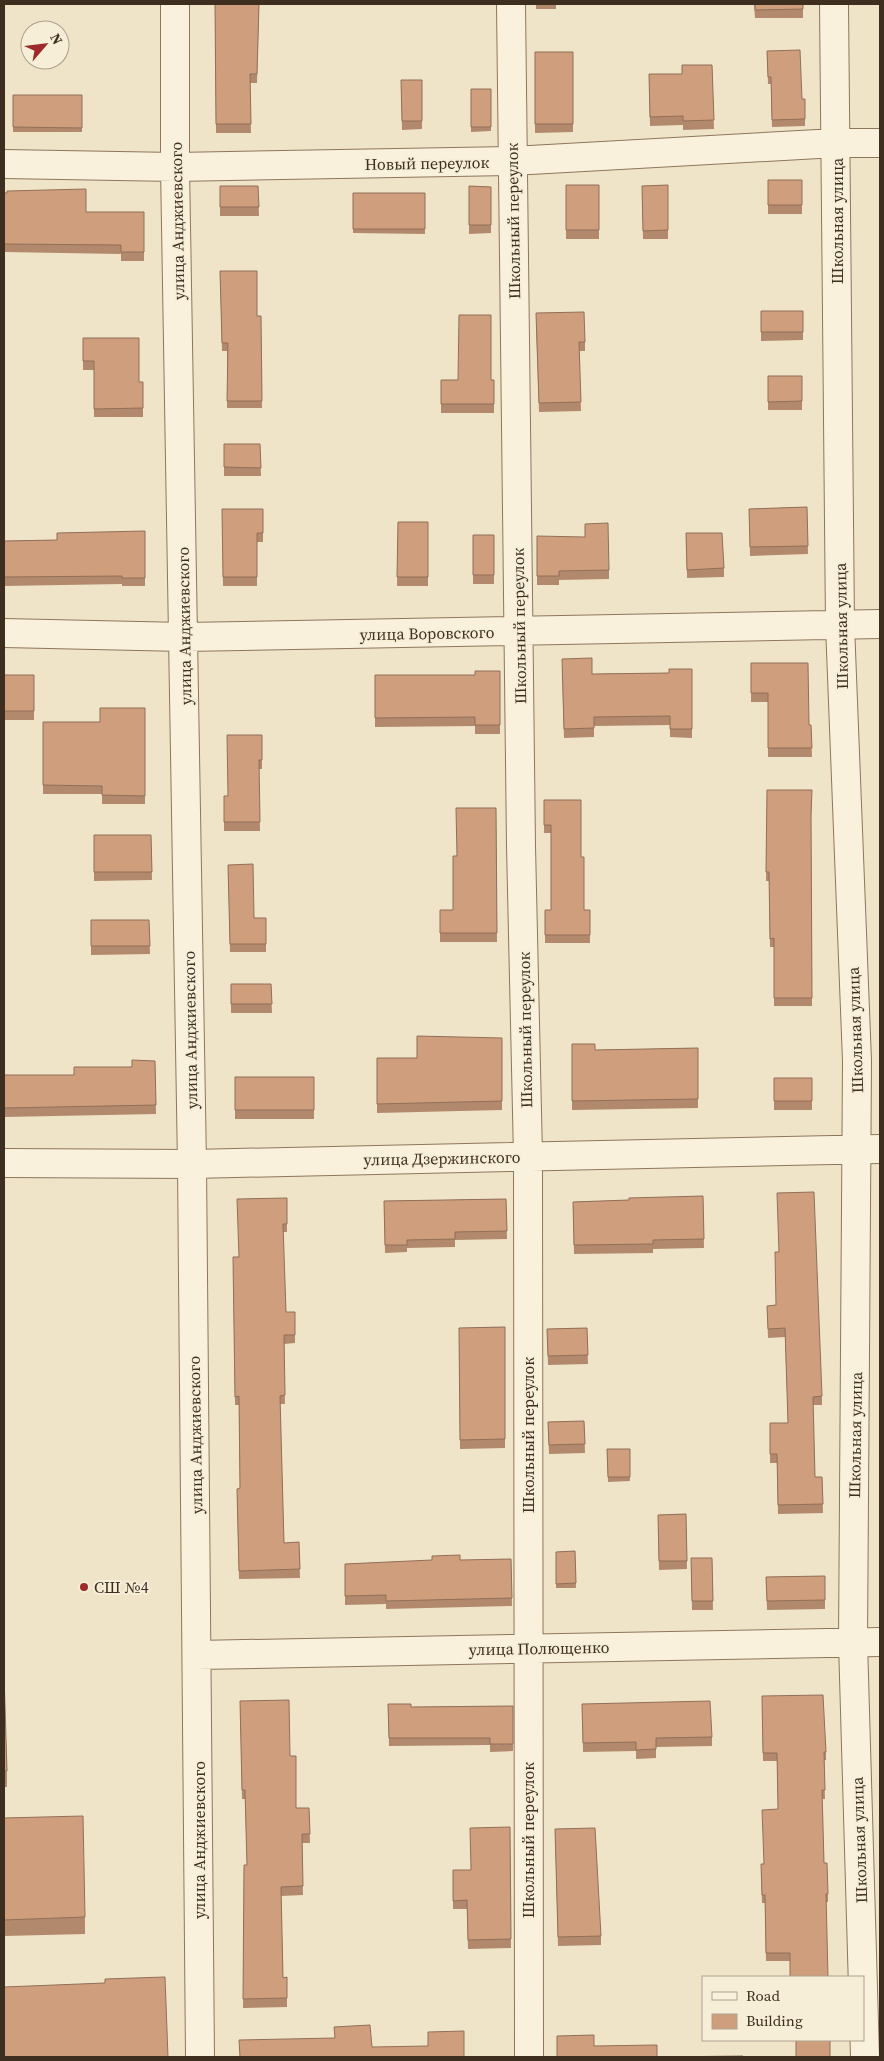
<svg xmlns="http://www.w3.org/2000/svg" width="884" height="2061" font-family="'Source Serif 4',serif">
<rect width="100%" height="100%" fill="#f0e4c8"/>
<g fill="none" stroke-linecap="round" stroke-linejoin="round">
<defs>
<path id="minor" d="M175 4V167L192 1164 200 2057
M511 4 521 846 528 1156 529 2057
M834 4 840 625 857 1061 853 1642 865 2057
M4 164 175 167 512 161 836 143H880
M4 633 184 637 880 624
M4 1163 192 1164 880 1149
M197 1655 880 1642"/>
</defs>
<use href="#minor" stroke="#8d765c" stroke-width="30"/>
<use href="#minor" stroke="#faf1dc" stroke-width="28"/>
</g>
<path fill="#b2896c" d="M215 4H259L257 83H250L251 133H216Z
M536 4H556V9H536Z
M754 4H803V18H755Z
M767 51 802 99H805V126L772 127 771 84H768Z
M535 52H573V132L535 133Z
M712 65 714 129 683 130V125L650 126 649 74H682Z
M401 80H422V129L402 130Z
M471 89H491V131L471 132Z
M13 95H82V132H13Z
M768 180H802V214H768Z
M566 185H599V239H566Z
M668 185V239H643L642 186Z
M220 186H258L259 216H220Z
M469 186 491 187V233L469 234Z
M4 193 86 212H144V261H121V254L4 252Z
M353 193H425V234L353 233Z
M220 271 257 316H261L262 408H227V351H222Z
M761 311H803V340L761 341Z
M536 322 585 342V351H579L581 411 539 412Z
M83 338 139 382H143V417H94V370H83Z
M768 376H802V410H768Z
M441 380H494V413H441Z
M224 444H260L261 476H224Z
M807 507 808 554 750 556 749 509Z
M222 509H263V542H257V586H223Z
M398 522H428V586H397Z
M145 531V586H122V584L4 586V541L57 540Z
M686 533 724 568V577L687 578Z
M473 535H494V584H473Z
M537 536 609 570V579L559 580V585H537Z
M751 663 809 725H811L812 757H768V702H751Z
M562 668 592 674 669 673 692 669V738L670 737V725L594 726V737L564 738Z
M500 671V734H475V726L375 727V675H475Z
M4 675H34V720H4Z
M145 708V804H102V794H43V722H100Z
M262 735V769H259L260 831H224V796H228Z
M767 790 812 799 811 821 812 1006H774V947H770L769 881H766Z
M544 800 581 857 584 910H590V943H545V910H551V833H544Z
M496 808 497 942H440V910H453L456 856Z
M94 835H151L152 880 94 881Z
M228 865 254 918H266V952H230Z
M91 920H149L150 954 91 955Z
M231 984H271L272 1013H231Z
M502 1038V1110L377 1113V1058H417Z
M572 1044 595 1050 698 1048V1108L572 1110Z
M155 1061 156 1114 4 1117V1075H74L132 1067Z
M235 1077H314V1119H235Z
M774 1078H812V1110H774Z
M703 1196 704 1248 653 1249V1253L574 1254 573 1202 629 1200Z
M287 1198V1232H283L286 1312H295V1343L284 1344 285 1404H280L284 1543 299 1542 300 1578 239 1579 237 1497 240 1488 239 1405H235L233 1257H238Z
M506 1199 507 1239 455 1240V1247L407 1248V1252L385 1253 384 1201Z
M776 1305 822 1396V1405H813L815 1477H822L823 1513 778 1514 777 1463H770V1423H788L785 1337 768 1338 767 1306Z
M505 1327V1448L460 1449 459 1328Z
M587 1328 588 1364 548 1365 547 1329Z
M584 1421 585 1453 549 1454 548 1422Z
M607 1449H630V1481L608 1482Z
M686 1514 687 1569 659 1570 658 1515Z
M575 1551 576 1588H556V1552Z
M691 1558H712L713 1610H692Z
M511 1559 512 1606 386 1609V1604L345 1605V1564Z
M825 1576V1609L767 1610 766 1577Z
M4 1674 7 1771V1787H4Z
M762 1696 826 1752V1760H824L825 1799H822L824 1863 828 1894V1902H826L790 1961H766L765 1903H762L761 1873 778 1809 777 1761H763Z
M240 1701 290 1756 296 1808H309L310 1843H302L303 1895 281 1896 283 1978 287 1977V2007L243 2008 244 1865H247L245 1799H242Z
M388 1704 411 1707 513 1706V1751L490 1752V1745L389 1746Z
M582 1704 712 1737V1746L656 1747V1758L636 1759V1751L583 1752Z
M4 1818 85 1917V1934L4 1936Z
M510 1827 511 1948 468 1949 467 1909H453V1870H471Z
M555 1829 601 1936V1945L558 1946Z"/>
<path fill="#cf9f7d" stroke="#916f58" d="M215 4H259L257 74H250L251 124H216Z
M755 4H803V9L755 10Z
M800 50 802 99H805V119L772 120 771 77H768L767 51Z
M535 52H573V124H535Z
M682 65H712L714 120 683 121V116L650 117 649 74H682Z
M401 80H422V121H402Z
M471 89H491V127H471Z
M13 95H82V128L13 127Z
M768 180H802V205H768Z
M566 185H599V230H566Z
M668 185V230L643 231 642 186Z
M220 186H258L259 207H220Z
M469 186 491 187V225H469Z
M86 189V212H144V252H121V245L4 244V193H7V191Z
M353 193H425V229H353Z
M220 271H257V316H261L262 401H227L228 343H222Z
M761 311H803V332H761Z
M584 312 585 342H579L581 402 539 403 536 313Z
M459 315H491V380H494V404H441V380H458Z
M83 338H139V382H143V408L94 409V361H83Z
M768 376H802V401L768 402Z
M224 444H260L261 468 224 467Z
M807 507 808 546 750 547 749 509Z
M222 509H263V533H257V577H223Z
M398 522H428V577H397Z
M608 523 609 570 559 571V576H537V536L585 537V524Z
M145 531V578H122V576L4 577V541L57 540V533Z
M686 533H722L724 568 687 570Z
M473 535H494V575H473Z
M592 658V674L669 673V669H692V729H670V716L594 717V728L564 729 562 659Z
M751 663H808L809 725H811L812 748H768V693H751Z
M475 671H500V725H475V717L375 718V675H475Z
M4 675H34V711H4Z
M100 708H145V796L102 795V786L43 785V722H100Z
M227 735H262V760H259L260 822H224V796H228Z
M767 790H812L811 813 812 998H774V938L770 939 769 872H766Z
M544 800H581V857H584V910H590V935H545V910H551V825H544Z
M456 808H496L497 933H440V910H453V856H457Z
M94 835H151L152 872H94Z
M253 864 254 918H266V944H230L228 865Z
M91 920H149L150 946H91Z
M231 984H271L272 1004H231Z
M417 1036 502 1038V1101L377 1104V1058H417Z
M572 1044H595V1050L698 1048V1099L572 1101Z
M132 1060 155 1061 156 1105 4 1108V1075H74V1067H132Z
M235 1077H314V1110H235Z
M774 1078H812V1101H774Z
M814 1192 822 1396 813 1397 815 1477H822L823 1504 778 1505 777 1454H770V1423H788L785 1328 768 1329 767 1306 776 1305 775 1252H779L777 1193Z
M703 1196 704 1239 653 1240V1244L574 1245 573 1202 629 1200V1198Z
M287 1198V1224H283L286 1312H295V1335H284L285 1395 280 1396 284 1543 299 1542 300 1569 239 1571 237 1489 240 1488 239 1396 235 1397 233 1257H239L237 1199Z
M506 1199 507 1231 455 1232V1239L407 1240V1245H385L384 1201Z
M505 1327V1439L460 1440 459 1328Z
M587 1328 588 1355 548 1356 547 1329Z
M584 1421 585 1444 549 1445 548 1422Z
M607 1449H630V1477H608Z
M686 1514 687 1561H659L658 1515Z
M575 1551 576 1583 556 1584V1552Z
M460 1555V1560L511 1559 512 1598 386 1601V1595L345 1596V1564L432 1560V1556Z
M691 1558H712L713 1601H692Z
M825 1576V1600L767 1601 766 1577Z
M4 1674 7 1771H4Z
M823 1695 826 1752H824L825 1790H822L824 1863H827L828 1894H826L828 1977H790V1953H766L765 1895H762L761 1864H764L762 1810 778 1809 777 1753H763L762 1696Z
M289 1700 290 1756H296V1808H309L310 1834H302L303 1886 281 1887 283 1978 287 1977V1998L243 1999 244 1865H247L245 1790H242L240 1701Z
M710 1701 712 1737 656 1738V1749L636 1750V1742L583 1743 582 1704Z
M388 1704H411V1707L513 1706V1744H490V1738H389Z
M83 1816 85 1917 4 1920V1818Z
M510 1827 511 1939 468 1940 467 1900 453 1901V1870H471L470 1828Z
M595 1828 601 1936 558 1937 555 1829Z
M165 1977 168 2057H4V1987L105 1983V1979Z
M370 2025 372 2047 428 2046V2032L464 2031V2057H240L239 2040 335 2038 334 2027Z
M594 2035V2046L657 2045V2057L743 2056V2057H557V2036Z
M796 2040H830V2057H796Z"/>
<circle fill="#9e2a2b" stroke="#f7eed8" stroke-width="2" cx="84" cy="1587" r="5"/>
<g text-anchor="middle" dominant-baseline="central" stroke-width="4" stroke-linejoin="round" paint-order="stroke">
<g font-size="16" fill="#3d2e20" stroke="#f7eed8">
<text transform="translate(427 163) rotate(-1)">Новый переулок</text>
<text transform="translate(177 221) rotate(-91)">улица Анджиевского</text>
<text transform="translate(513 221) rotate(-91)">Школьный переулок</text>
<text transform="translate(837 221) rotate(-90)">Школьная улица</text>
<text transform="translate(184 626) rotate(-91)">улица Анджиевского</text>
<text transform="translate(519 626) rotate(-91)">Школьный переулок</text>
<text transform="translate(841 626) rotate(-91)">Школьная улица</text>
<text transform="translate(427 633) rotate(-1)">улица Воровского</text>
<text transform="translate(190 1030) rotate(-91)">улица Анджиевского</text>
<text transform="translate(525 1030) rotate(-91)">Школьный переулок</text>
<text transform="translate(855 1030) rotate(-92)">Школьная улица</text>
<text transform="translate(442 1158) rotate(-1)">улица Дзержинского</text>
<text transform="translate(195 1435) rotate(-91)">улица Анджиевского</text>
<text transform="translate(528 1435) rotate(-90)">Школьный переулок</text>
<text transform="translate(855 1435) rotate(-89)">Школьная улица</text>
<text transform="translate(539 1648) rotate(-1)">улица Полющенко</text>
<text transform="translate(199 1840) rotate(-90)">улица Анджиевского</text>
<text transform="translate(528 1840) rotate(-90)">Школьный переулок</text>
<text transform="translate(859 1840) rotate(-92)">Школьная улица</text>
</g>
<g font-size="16" fill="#3d2e20" stroke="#f7eed8" text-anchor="start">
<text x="94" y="1587">СШ №4</text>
</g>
</g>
<rect width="884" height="2061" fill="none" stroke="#3d2e20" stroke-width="10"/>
<rect x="702" y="1976" width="162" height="65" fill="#f7eed8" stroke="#ada18e"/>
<rect x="712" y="1992" width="25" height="8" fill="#faf1dc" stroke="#ada18e"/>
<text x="746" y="2001" font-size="15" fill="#3d2e20">Road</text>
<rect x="712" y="2014" width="25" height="15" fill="#cf9f7d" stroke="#ada18e"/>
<text x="746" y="2026" font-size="15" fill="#3d2e20">Building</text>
<g transform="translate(45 45) rotate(62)"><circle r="24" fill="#f7eed8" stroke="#ada18e"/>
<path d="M0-4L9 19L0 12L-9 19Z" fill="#9e2a2b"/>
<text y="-8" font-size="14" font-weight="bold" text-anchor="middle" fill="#3d2e20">N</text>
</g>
</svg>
